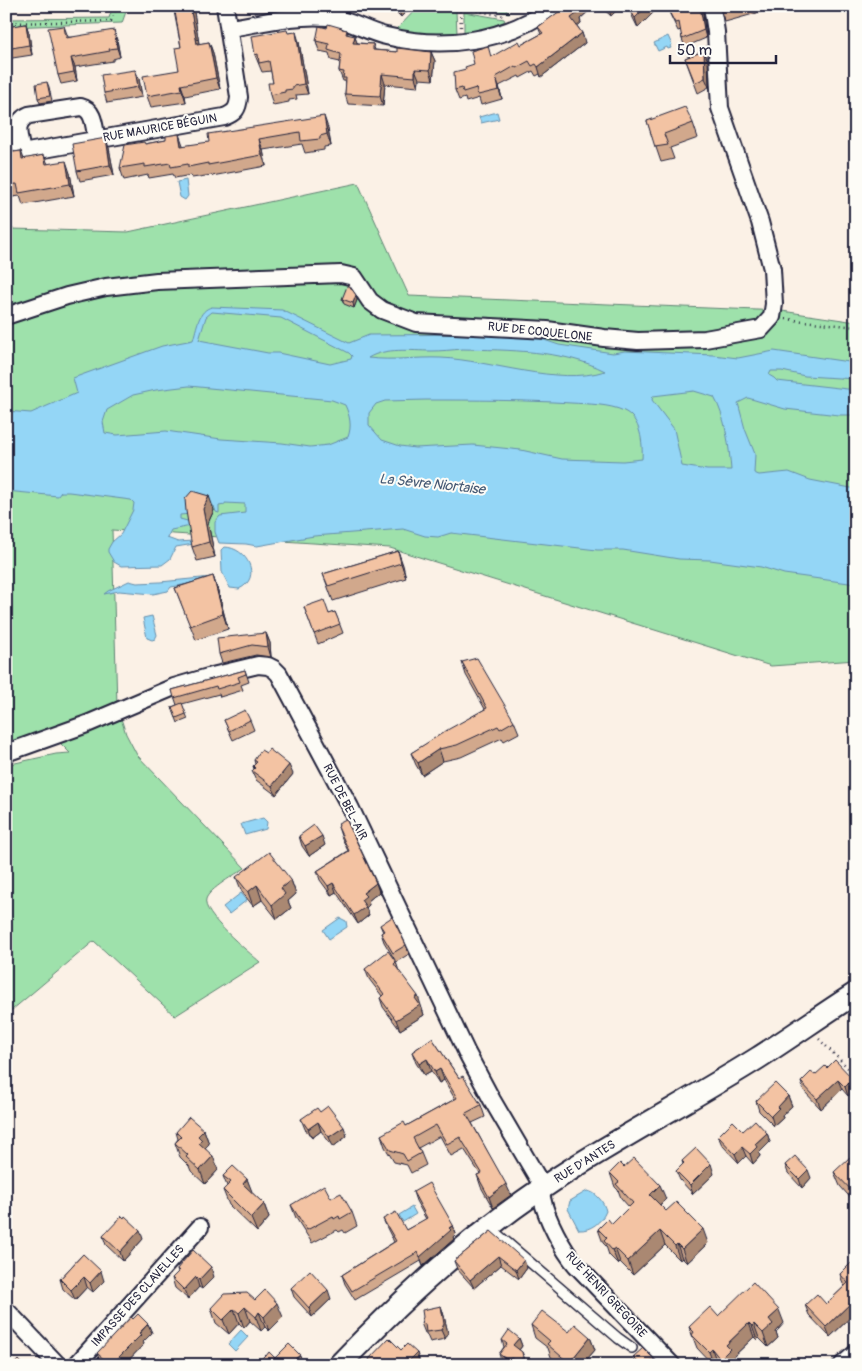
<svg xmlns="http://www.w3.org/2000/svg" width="862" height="1371" font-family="Pangolin,sans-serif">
<rect width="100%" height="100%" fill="#fbf1e6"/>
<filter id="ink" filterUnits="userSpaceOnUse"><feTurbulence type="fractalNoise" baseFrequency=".02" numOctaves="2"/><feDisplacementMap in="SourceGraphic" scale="10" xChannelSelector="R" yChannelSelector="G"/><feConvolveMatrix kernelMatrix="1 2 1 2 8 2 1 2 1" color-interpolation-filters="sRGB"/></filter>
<g filter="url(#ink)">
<path fill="#9ee1ab" stroke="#608273" d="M113 6H128L122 23 6 27V19L109 18Z
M419 6H458L456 12 457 33 416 34 397 29Z
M472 6H503L510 13Z
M464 12 504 19 505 21 486 29 464 33Z
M358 183 409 296 782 311 856 322V660L771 666 390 548 112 530 117 706 126 734 137 755 245 868C236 874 209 889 206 899 201 914 249 952 260 962L175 1016 94 941 6 1015V765L56 754 70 753 61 744 59 728 6 744V231L11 229 128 232Z"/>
<path fill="#94d6f6" stroke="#668eab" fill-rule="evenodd" d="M668 36 672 45 670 46 671 48 668 49 667 47 658 51 654 43Z
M497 112 499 119 481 123 479 117Z
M186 180 188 196 185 200 180 197 177 182Z
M212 307 282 310 349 343 369 335 492 334 529 335 559 345 613 353 625 351 713 355 738 358 774 351 856 363V379L805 376 782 371H771L769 375 774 378 777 381 856 390V415H839L785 409 748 398 738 403 745 429 755 454 754 473 759 475 789 472 810 480 856 489V584L784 574 761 567 710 560 679 559 623 550H597L451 533 438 537 425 536 403 529 314 536 257 546 246 544 219 543 215 532V522L220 516 245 513V504L225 503V505L219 506V513L216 512 214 506 191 514 180 515V519L191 522V526L171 530 167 538 178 542 193 541 194 544 176 547 170 559 162 565 121 566 114 562 108 552V549L112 542 121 534 133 510 134 503 131 500 69 492H61L58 496 6 491V411L31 413 77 393 73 378 162 346 193 340C197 328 198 310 212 307ZM212 312 281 318 349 353 352 356 351 359 330 364 278 353H268L199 340 206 317ZM462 349C507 350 565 350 605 371 558 386 490 360 441 358 417 357 393 361 368 358 386 347 411 351 431 351 441 351 452 350 462 349ZM189 386 332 400 345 405C350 416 352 426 348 437L328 445 310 447 282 443 221 439 166 431 117 435 105 433 103 422 107 410 133 395 156 390ZM694 391 714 397C726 418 729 446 731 470H707L682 466 674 429 652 400 653 396ZM426 400C474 400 523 400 571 403 588 404 609 404 624 411 641 419 643 443 642 459L623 461 562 459 521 450 473 445 415 448 400 446 382 440 369 425V413L376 404 385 401Z
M224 547C247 547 263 578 239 589L230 588 222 572 221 550Z
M212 577 213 580 171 587 168 591 153 594 119 591 104 594 108 591 129 581 137 583 160 582Z
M152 616 157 635 155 639 152 640 147 638 143 618Z
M263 818 267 822 266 829 245 835 241 824Z
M241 893 247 900 229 914 223 907Z
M340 918 346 921 347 927 329 939 323 930Z
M587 1191C596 1192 604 1202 606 1211 602 1222 590 1231 579 1230L568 1209 570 1201Z
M412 1207 416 1214 403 1222 399 1215Z
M241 1330 248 1337 235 1351 228 1344Z"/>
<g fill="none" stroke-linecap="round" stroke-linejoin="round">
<defs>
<path id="service" d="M489 1227 618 1338 632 1348"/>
<path id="minor" d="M230 28C261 23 296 14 328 17 348 19 367 32 386 36 444 50 506 42 554 6
M97 140C94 129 95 110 81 107L29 115C12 122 20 138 22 153L224 117C235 113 238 109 239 97L225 6
M6 316 67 296 106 287 157 281 341 274 354 277 370 301 382 310 416 323 547 330 604 338 638 341 705 339 761 329 772 317 774 304 772 269 760 222 720 108 716 32 712 6
M6 753 87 724 174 687 208 677 258 665 268 666 274 669 279 674 350 807 467 1053 492 1100 540 1182C542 1187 541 1192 542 1198 546 1218 563 1250 576 1265L672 1365
M8 1312 58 1365
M76 1365 200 1227
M842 1365 856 1353"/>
<path id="tertiary" d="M339 1365C386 1316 436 1268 489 1227 572 1161 669 1114 758 1058 791 1037 823 1014 856 993"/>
</defs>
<use href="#service" stroke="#22223b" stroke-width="12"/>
<use href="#minor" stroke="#22223b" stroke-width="20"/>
<use href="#tertiary" stroke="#22223b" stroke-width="25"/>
<path stroke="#22223b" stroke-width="2.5" stroke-dasharray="1 4" stroke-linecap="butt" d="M462 8 505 16
M6 23 111 21 117 6
M461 27 460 11 462 6
M786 319 856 327
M819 1039 856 1076"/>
<use href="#service" stroke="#fdfcf7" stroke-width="9"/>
<use href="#minor" stroke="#fdfcf7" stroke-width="16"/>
<use href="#tertiary" stroke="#fdfcf7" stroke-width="21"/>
</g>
<path fill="#d1a88c" stroke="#22223b" d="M173 6H193L199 44 209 42 213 53 220 89 185 96 186 102 151 107 147 96 179 70 181 47Z
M390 6H411L401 17Z
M560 6H594L580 19 581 23 577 26 582 33 585 43 541 77 540 74 536 76 533 71 520 78 519 76 499 86 502 99 481 105 479 98 466 102 465 98 459 100 455 90 466 69 492 57 521 45 541 34 538 27 562 10Z
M600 6H621L611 16Z
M631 6H656L657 9 638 28 633 18 629 8Z
M666 6H702L706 38 685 47 682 39 681 30 678 31Z
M720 6H763L764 11 725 22 721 12Z
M26 24 29 33 32 55 6 59V27Z
M64 26 68 37 117 40 120 57 113 59V61L75 67 77 81 61 84 58 75Z
M342 28 343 29 347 30 348 34 358 43 373 44 375 50 397 52H431L435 61 433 80 419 79 418 87 385 84 383 106 348 104 345 94 346 84 345 81H343L339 71 340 62 331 60 329 53 319 51 316 41Z
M289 33 299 42 308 94 296 95 297 99 289 100V102L273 105 270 95 273 83 271 71 262 72 255 55Z
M704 51 708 61 709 87 698 93 685 58Z
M135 70 139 79 142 97 107 103 104 93Z
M47 82 49 87 52 101 40 103 38 98Z
M647 121 693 123 698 138 670 148 674 159 661 162Z
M328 128 331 146 324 147V150L305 153 302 144 263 150 266 166 212 176V175L192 178 191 175 175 178 173 174 149 178 148 175 124 180 120 168 145 144 166 140 184 146Z
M109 148 114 175 80 181 77 171Z
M21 151 24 159 44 155 48 164 70 173 74 196 23 205 20 196 6 198V153Z
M356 295 357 300 354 308 344 304 342 299Z
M214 510 208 523 215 557 197 561 192 547Z
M398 551 406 578 333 601 323 574Z
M213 576 218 591 228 629 196 640 175 588Z
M304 607 330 614 335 612 343 633 318 644Z
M266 633 270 643 271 657 256 655 222 663 219 654Z
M462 662 514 721 519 733 504 741 502 738 461 757 443 761 422 775 416 765 411 753 485 709 466 675Z
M245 670 249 682 241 685 243 690 220 697 219 694 182 704 188 719 178 723 172 707 177 705 172 690Z
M224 720H250L254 730 233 740Z
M254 760 293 774 276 795 256 780 252 771 254 769 253 766 255 764Z
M338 823 379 892 368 901 369 905 366 908 369 915 358 924 336 892 331 895 320 880 317 871 348 851 341 836 338 827 339 826Z
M299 836 325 845 309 856 302 846Z
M236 877 291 880 296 894 288 901 291 908 277 919 262 900 253 906 242 892Z
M380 925 406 945 409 954 396 962 399 971 421 1006 424 1015 400 1030 383 1007 380 998 382 996 369 979 365 969 395 960 384 942 381 933 383 932Z
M432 1038 459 1078 481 1105 485 1117 472 1123 511 1195 493 1208 481 1187 477 1175 480 1174 464 1149 451 1156 440 1136 418 1148 421 1153 426 1165 411 1173 407 1165 394 1162 385 1147 381 1135 406 1126 455 1099 444 1080 439 1083 431 1071 424 1075 416 1063 412 1052Z
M827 1068 856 1085V1090L848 1096 842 1089 821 1109 804 1091 801 1082 815 1075Z
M788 1096 792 1106 782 1115 783 1118 774 1126 759 1111 756 1101Z
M320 1112 347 1136 333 1147 321 1131 312 1138 305 1129 301 1119Z
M204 1130 209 1144 205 1148 218 1170 205 1184 191 1171 189 1166 180 1157 175 1143 178 1139 176 1132Z
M743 1131 767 1133 770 1142 759 1153 760 1156 753 1164 746 1156 739 1163 722 1145 718 1136Z
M682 1161 714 1174 693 1194 680 1180 676 1171 683 1164Z
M856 1163V1204L840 1186 834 1172Z
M785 1165 811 1178 802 1188 788 1173Z
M624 1167 666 1199 660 1205 666 1211 708 1243 687 1263 682 1258 680 1260 665 1245 633 1275 620 1262 618 1264 609 1255 606 1246 603 1243 598 1229 612 1224 629 1207 621 1198 618 1190 615 1187 610 1173Z
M223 1176 247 1179 252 1193 264 1204 269 1218 257 1232 229 1205 223 1190 227 1186Z
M413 1192 453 1225 456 1234 453 1237 454 1239 423 1266 421 1261 355 1300 345 1284 342 1275 394 1242 387 1228 383 1219 406 1230 426 1219 416 1201Z
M331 1198 352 1212 357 1226 345 1233 343 1230 339 1232 337 1230 312 1243 296 1218 291 1205Z
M491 1231 527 1268 519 1279 501 1265 474 1288 457 1269 454 1261Z
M103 1236 143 1239 123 1261 106 1245Z
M83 1254 104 1281 93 1292 87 1287 75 1300 63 1289 60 1279Z
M856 1264V1312L830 1337 809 1315 805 1305 826 1304 845 1286 843 1284 840 1274Z
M177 1269 214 1277 202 1289 199 1287 188 1299 175 1288 172 1278 178 1272Z
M291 1288 331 1299 312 1317 294 1297Z
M255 1300 283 1317 269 1331 265 1327 261 1331 250 1321 244 1328 239 1323 229 1334 216 1323 211 1308Z
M441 1306 444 1316 448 1333 445 1339 430 1342 426 1333H425L421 1323Z
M718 1316 784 1323 776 1332 778 1338 768 1347 759 1338 757 1340 754 1337 733 1357 735 1363 733 1365H718L717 1363 715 1365H713L697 1348 689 1327Z
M133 1319 148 1324 152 1333 143 1342 144 1344 124 1365H103L100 1362 97 1353Z
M531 1325 590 1337 595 1350 582 1365H561L551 1357 548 1348 535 1338Z
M519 1338 522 1346 519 1350 522 1352 525 1360 526 1365H505L502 1362 499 1354 504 1347 502 1340Z
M401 1350 417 1353 420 1363 418 1365H371L369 1359Z
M633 1357 654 1359 655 1364 638 1365 635 1362Z"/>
<path fill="#aa8872" stroke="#22223b" d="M190 6H193L201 56 197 44Z
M399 6H411L401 17 398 8Z
M580 6H594L580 19 581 23 575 28 571 18 576 10Z
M608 6H621L611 16Z
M647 6H656L657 9 638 28 635 18Z
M700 6H702L706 38 704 30Z
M26 24 29 33 32 55 29 45Z
M114 30 117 40 120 57 117 48Z
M296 32 299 42 308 94 304 84Z
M582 33 585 43 541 77 538 67Z
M355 36 358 46 353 43Z
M209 42 213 53 220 89 216 78Z
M704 51 708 61 709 87 705 78Z
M431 52 435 61 433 80 430 70Z
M71 58 75 67 77 81 74 72Z
M415 69 419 79 418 87 415 77Z
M135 70 139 79 142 97 138 87Z
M382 74 385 84 383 106 380 96Z
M496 77 499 86 502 99 499 90Z
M181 85 185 96 186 102 182 90Z
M324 116 328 128 331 146 327 134Z
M179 134 183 145 185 157 181 146Z
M106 138 109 148 114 175 110 165Z
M259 139 263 150 266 166 262 155Z
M66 161 70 173 74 196 70 184Z
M356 295 357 300 354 308 353 303Z
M209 496 214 510 208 523 215 557 209 542 203 509Z
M398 551 403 565 406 578 401 563Z
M213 576 218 591 228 629 223 614Z
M266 633 270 643 271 657 268 647Z
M439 749 443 761 422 775 418 763Z
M289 765 293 774 276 795 272 786Z
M322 836 325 845 309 856 305 846Z
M291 880 296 894 288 901 291 908 277 919 272 905 281 888Z
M333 883 336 892 331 895 328 886Z
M376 883 379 892 368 901 369 905 366 908 369 915 358 924 354 915 363 893Z
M257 885 262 900 253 906 248 892Z
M418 996 424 1015 400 1030 396 1020 415 998Z
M427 1059 431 1071 424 1075 419 1064Z
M440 1069 444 1080 439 1083 435 1072Z
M853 1079 856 1085V1090L848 1096 845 1087Z
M838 1080 842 1089 821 1109 817 1099Z
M788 1096 792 1106 782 1115 783 1118 774 1126 771 1116 778 1107Z
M318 1122 321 1131 312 1138 308 1129Z
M344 1127 347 1136 333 1147 329 1137Z
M204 1130 209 1144 205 1148 207 1154 199 1143 198 1136Z
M767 1133 770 1142 759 1153 760 1156 753 1164 750 1154 755 1144Z
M742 1147 746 1156 739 1163 735 1154Z
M213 1156 218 1170 205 1184 200 1170Z
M711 1164 714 1174 693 1194 690 1185Z
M808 1170 811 1178 802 1188 799 1179Z
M247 1179 253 1194 243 1184Z
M506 1184 511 1195 493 1208 489 1197Z
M660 1185 666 1199 655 1209 650 1195Z
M264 1204 269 1218 257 1232 251 1218Z
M453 1225 456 1234 453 1237 454 1239 423 1266 420 1257Z
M703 1229 708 1243 687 1263 682 1249Z
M140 1230 143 1239 123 1261 120 1252Z
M660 1231 665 1245 633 1275 628 1261Z
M677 1244 682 1258 680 1260 675 1246Z
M615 1248 620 1262 618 1264 612 1250Z
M498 1256 501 1265 474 1288 470 1280Z
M524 1260 527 1268 519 1279 516 1270Z
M211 1267 214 1277 202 1289 199 1280Z
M101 1271 104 1281 93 1292 90 1283Z
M84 1277 87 1287 75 1300 71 1290Z
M196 1277 199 1287 188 1299 184 1290Z
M328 1290 331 1299 312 1317 309 1308Z
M856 1298V1312L830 1337 826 1327Z
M277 1303 283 1317 269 1331 264 1317Z
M441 1306 444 1316 448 1333 445 1339 441 1330Z
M245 1307 250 1321 244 1328 239 1313Z
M234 1309 239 1323 229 1334 223 1320Z
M779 1310 784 1323 776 1332 778 1338 768 1347 763 1333 769 1319Z
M259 1312 265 1327 261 1331 256 1317Z
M749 1323 754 1337 733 1357 735 1363 733 1365H723L720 1359 726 1345Z
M148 1324 152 1333 143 1342 144 1344 124 1365H111Z
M754 1324 759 1338 757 1340 752 1326Z
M590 1337 595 1350 582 1365H569V1363Z
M519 1338 522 1346 516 1354 513 1345Z
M712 1349 717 1363 715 1365H714L709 1352Z
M522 1352 525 1360 526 1365H521L520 1361Z
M417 1353 420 1363 418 1365H405Z
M300 1355 303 1364 292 1365 295 1359Z
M511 1358 514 1365H510L509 1361Z
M654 1359 655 1364V1365H648Z"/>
<path fill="#f3c3a3" stroke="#22223b" d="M174 6H190L197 44 209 42 216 78 181 85 182 90 147 96 143 76 179 70 175 48 181 47Z
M562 6H580L576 10 578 13 571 18 582 33 538 67 536 64 532 66 529 61 516 68 515 66 496 77 499 90 478 95 476 88 463 92 462 88 455 90 454 72 466 69 465 67 474 64 471 51 488 46 491 57 519 41 521 45 543 33 538 27 564 8Z
M631 6H647L635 18 629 8Z
M666 6H700L704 30 682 39 679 22 675 23Z
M720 6H742L721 12Z
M26 24 29 45 6 49V27Z
M328 24 342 28V29L347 30 346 34 355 36 353 43 373 44V50L397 52V48L431 52 430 70 415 69V77L382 74 380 96 345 94 346 78H343L344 72 339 71 341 54 328 50 329 44 316 41 319 26 327 28Z
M64 26 66 38 114 30 117 48 109 49 110 51 71 58 74 72 58 75 48 28Z
M287 30 288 33 296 32 304 84 293 86V89L285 90V92L270 95 268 83H273L269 61 259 63 258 54 255 55 252 36Z
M704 51 705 78 695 83 685 58Z
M135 70 138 87 104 93 101 75Z
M47 82 50 96 38 98 36 84Z
M685 107 693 123 664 134 668 145 655 147 647 121Z
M324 116 327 134 320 136V139L301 141 300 132 259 139 262 155 208 165V163L188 167V164L171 167 170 163 145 167V164L120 168 125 145 144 142 145 144 166 140V136L179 134 181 146 209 142 208 134Z
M106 138 110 165 77 171 72 144Z
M21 151 22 159 44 155 46 164 66 161 70 184 19 193 17 184 6 185V153Z
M348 284 356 295 353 303 342 299Z
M192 491 209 496 203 509 209 542 192 547 186 511 185 499Z
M398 551 401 563 328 586 323 574Z
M213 576 223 614 190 626 175 588Z
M324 600 329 614 335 612 340 624 314 634 304 607Z
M266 633 268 647 252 645 219 654 217 638Z
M477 658 514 721 500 729 498 726 457 745 439 749 418 763 411 753 449 729 487 708 462 662Z
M245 670 246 674 238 677 240 682 217 689 216 686 174 698 172 690Z
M182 703 186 714 176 718 172 707Z
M245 710 250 720 229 731 224 720Z
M269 749 289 765 272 786 252 771 255 768 253 766 257 762 254 760 261 750 266 753Z
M346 819 376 883 363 893 366 896 361 900 366 907 354 915 333 883 328 886 317 871 349 851 338 827 339 826 338 823Z
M314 825 322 836 305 846 299 836Z
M269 852 291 880 281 888 285 894 272 905 257 885 248 892 236 877Z
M392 917 406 945 393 953 381 933 384 931 380 925Z
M388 951 396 962 394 964 418 996 415 998 420 1005 396 1020 380 998 384 994 365 969Z
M432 1038 459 1078 463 1076 481 1105 466 1113 506 1184 489 1197 477 1175 482 1173 460 1137 447 1144 436 1125 413 1138 421 1153 407 1161 403 1154 390 1150 381 1135 404 1122 406 1126 457 1098 440 1069 435 1072 427 1059 419 1064 412 1052Z
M835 1060 853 1079 845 1087 838 1080 817 1099 801 1082 811 1072 815 1075 825 1066 827 1068Z
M775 1083 788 1096 778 1107 779 1108 771 1116 756 1101Z
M328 1106 344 1127 329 1137 318 1122 308 1129 301 1119 317 1108 320 1112Z
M189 1117 204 1130 198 1136 202 1140 199 1143 213 1156 200 1170 186 1157 188 1155 175 1143 181 1137 176 1132Z
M755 1120 767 1133 755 1144 757 1147 750 1154 742 1147 735 1154 718 1136 733 1121 743 1131Z
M696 1148 711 1164 690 1185 676 1171 684 1163 682 1161Z
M795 1156 808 1170 799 1179 785 1165Z
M850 1157 856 1163V1195L834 1172Z
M634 1158 660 1185 650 1195 666 1211 676 1202 703 1229 682 1249 677 1244 675 1246 660 1231 628 1261 615 1248 612 1250 604 1241 607 1238 598 1229 608 1219 612 1224 633 1203 616 1184 619 1182 610 1173 620 1163 624 1167Z
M233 1166 247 1179 243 1184 264 1204 251 1218 223 1190 231 1182 223 1176Z
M429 1183 453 1225 449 1228 451 1230 420 1257 418 1252 352 1291 342 1275 396 1241 383 1219 396 1212 406 1230 427 1218 413 1192Z
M324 1185 331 1198 341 1193 352 1212 340 1219 339 1216 334 1219 333 1216 307 1230 291 1205Z
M122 1216 124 1218 125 1216 140 1230 120 1252 103 1236Z
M491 1231 524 1260 516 1270 498 1256 470 1280 454 1261Z
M193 1250 211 1267 199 1280 196 1277 184 1290 172 1278 179 1271 177 1269 181 1264Z
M83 1254 101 1271 90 1283 84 1277 71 1290 60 1279Z
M853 1261 856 1264V1298L826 1327 805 1305 817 1294 826 1304 848 1283 840 1274Z
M310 1270 328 1290 309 1308 291 1288Z
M753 1282 779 1310 769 1319 773 1324 763 1333 754 1324 752 1326 749 1323 726 1345 730 1349 720 1359 712 1349 709 1352 692 1335 694 1332 689 1327 710 1307 718 1316Z
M265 1290 277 1303 264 1317 259 1312 256 1317 245 1307 239 1313 234 1309 223 1320 211 1308 224 1294 247 1293 255 1300Z
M441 1306 444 1324 441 1330 426 1332 425 1324 421 1323 423 1317 422 1310Z
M542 1311 569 1332 575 1324 590 1337 569 1363 547 1344 550 1341 531 1325Z
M138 1314 148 1324 139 1333 141 1335 111 1365H110L97 1353 131 1317 133 1319Z
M509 1330 519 1338 513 1345 522 1352 523 1357 520 1361H515L511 1358 509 1361 499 1354 507 1344 502 1340Z
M389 1338 401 1350 407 1344 417 1353 405 1365H375L369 1359Z
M289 1344 300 1355 295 1359 297 1360 292 1365H259L257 1363 265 1355 266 1356 269 1352 275 1358Z
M643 1348 654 1359 648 1365H641L633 1357Z
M18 1360 23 1365H13Z"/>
</g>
<g text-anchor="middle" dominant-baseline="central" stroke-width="4" stroke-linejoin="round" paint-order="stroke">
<g font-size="12" fill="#22223b" stroke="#fdfcf7">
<text transform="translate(160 128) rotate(-10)">RUE MAURICE BÉGUIN</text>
<text transform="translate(540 332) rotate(6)">RUE DE COQUELONE</text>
<text transform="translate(345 802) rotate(63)">RUE DE BEL-AIR</text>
<text transform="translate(585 1162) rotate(-32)">RUE D'ANTES</text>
<text transform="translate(606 1295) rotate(47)">RUE HENRI GREGOIRE</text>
<text transform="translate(138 1296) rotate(-48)">IMPASSE DES CLAVELLES</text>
</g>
<g font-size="14" font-style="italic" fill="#445873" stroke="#fdfcf7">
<text transform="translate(432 484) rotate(6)">La Sèvre Niortaise</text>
</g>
</g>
<rect width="862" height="1371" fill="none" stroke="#fdfcf7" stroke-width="25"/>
<rect x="12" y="12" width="837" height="1346" fill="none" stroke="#22223b" stroke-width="2" filter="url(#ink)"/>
<path d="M670 55v8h106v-8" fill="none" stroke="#22223b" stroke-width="2.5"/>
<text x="677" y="55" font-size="15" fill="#22223b" stroke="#fdfcf7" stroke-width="4" paint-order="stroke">50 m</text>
</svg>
